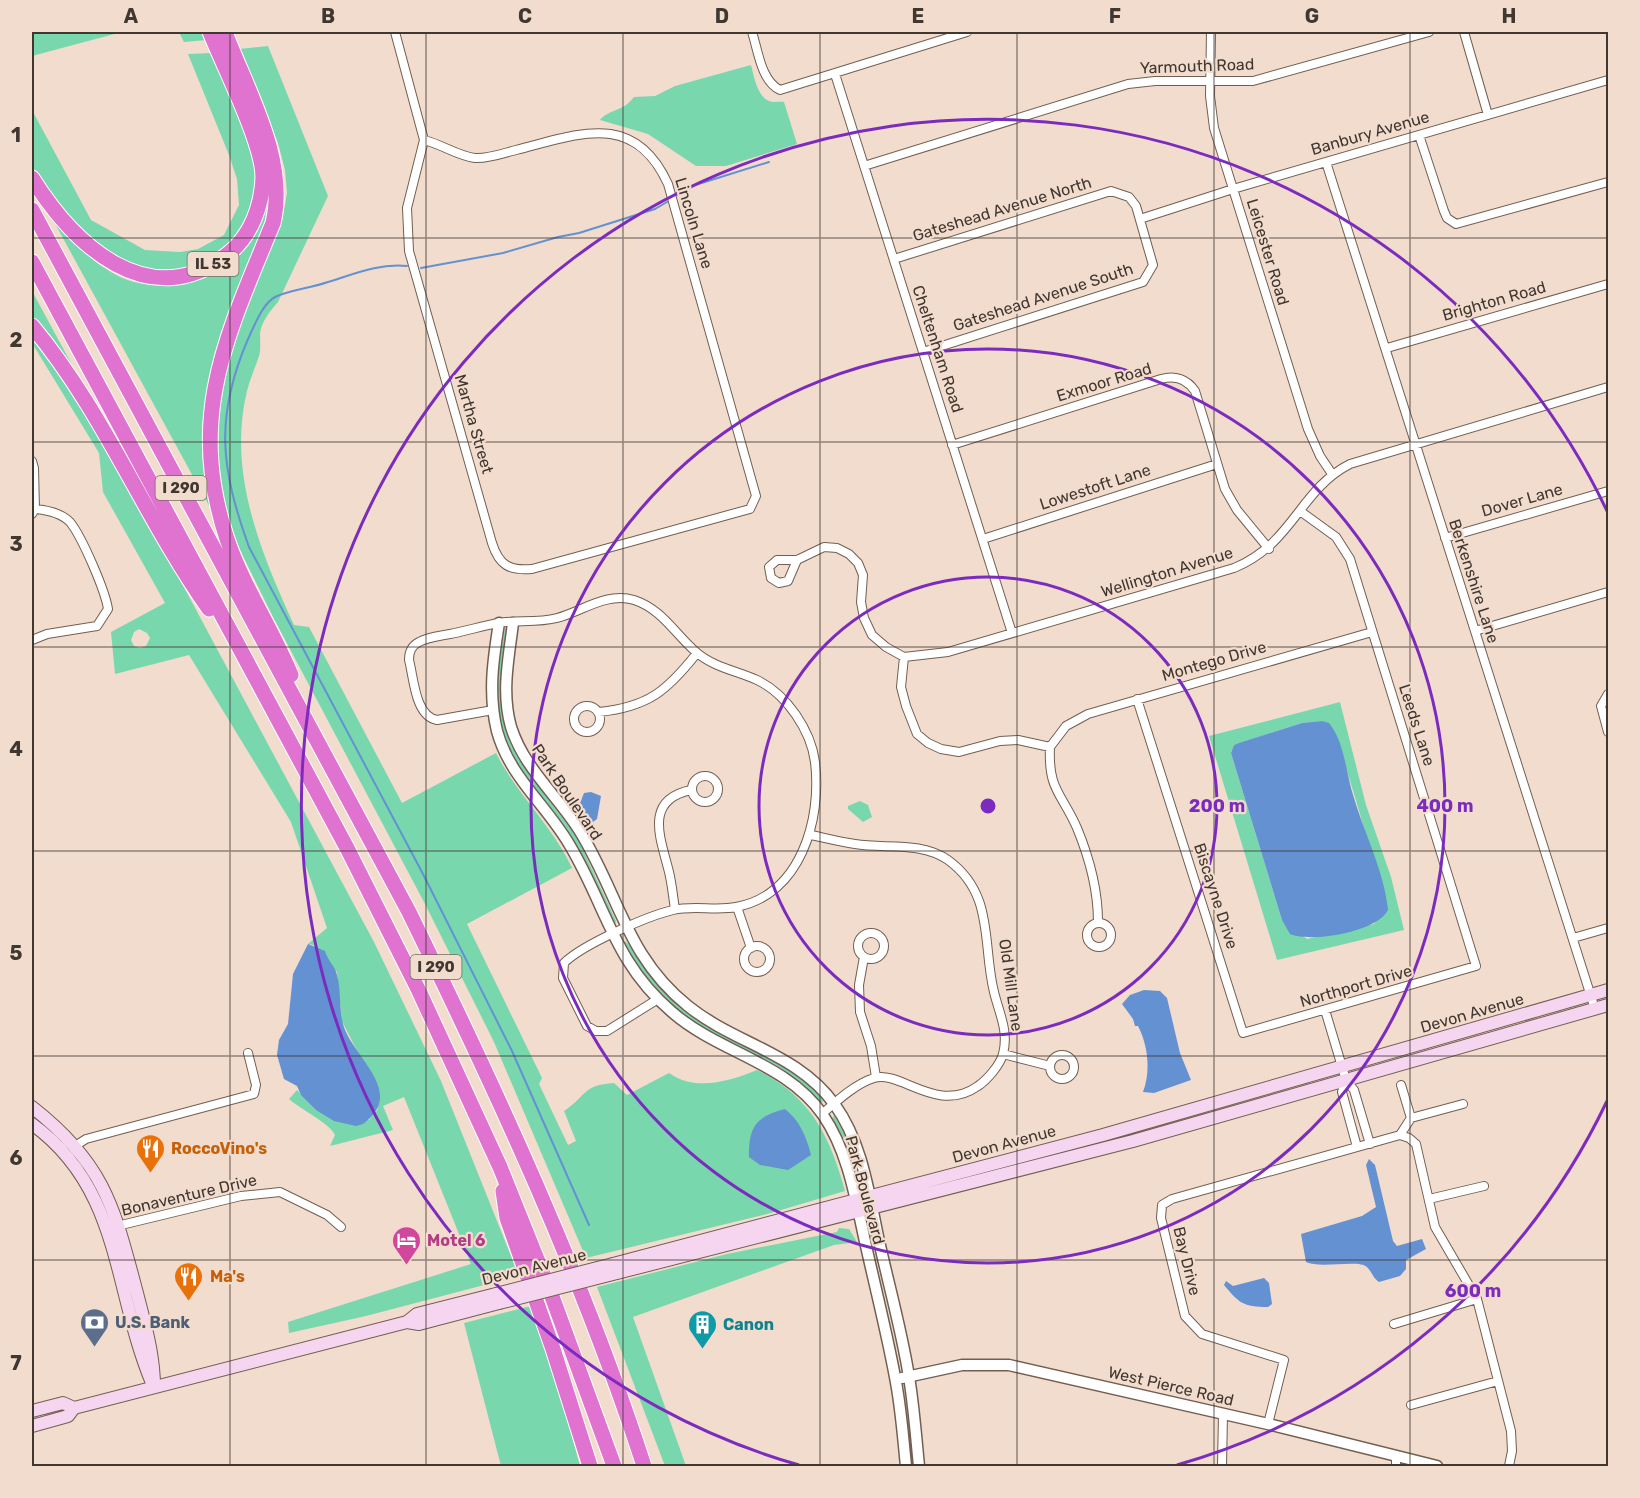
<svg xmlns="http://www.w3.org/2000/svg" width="1640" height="1498" font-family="Rubik,sans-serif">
<rect width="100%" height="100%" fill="#f2dccd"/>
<path fill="#79d7ae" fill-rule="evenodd" d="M32 32H122L32 56Z
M179 32H204L207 40 184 42Z
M268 46 328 196 278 302C270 311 262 321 260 333 260 341 261 349 259 356 255 368 250 379 247 391 227 472 261 553 294 625L309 627 402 803 496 753C517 795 552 825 572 868L467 924 542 1078 539 1084 568 1145 576 1141 564 1111C587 1096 582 1085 614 1083L627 1095 669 1073C695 1092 730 1081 757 1070 811 1097 830 1136 845 1191L771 1213 586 1258 494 1042 424 902 273 617 239 548 224 508 217 470 220 388 232 342 282 222 287 193 285 170 278 143 239 49Z
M212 53C227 89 252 136 255 174 259 240 191 286 130 265 97 253 45 198 32 165 27 150 32 126 32 110L91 220 145 250 180 252 198 249 224 235 239 205 237 179 229 155 188 54Z
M751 65C754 76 757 96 769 101 774 103 779 101 784 102L797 144 726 166H696L648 134 600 120C609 109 623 112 634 97L655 96 675 86Z
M270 194 268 213C232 310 179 406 213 513L52 218C72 241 92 263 120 277 156 293 209 286 237 258 255 240 263 218 270 194Z
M32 291 84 387 32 317Z
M32 335 59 369 119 466 374 942 441 1081 519 1276 366 1316 289 1333 288 1322 471 1264 404 1097 383 1106 393 1130 330 1146 335 1135C331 1124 300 1109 289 1099L297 1090 316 1110 369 1120 378 1109 359 1055 342 1021 337 972 313 945 308 944 327 928 291 822 189 655 115 674 111 632 165 603 103 492 99 453 32 343ZM139 629 147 633 150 638 146 646 140 648 134 646 131 640 134 632Z
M505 628 508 630 501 695 511 742 527 772 577 837 616 921 615 924H612L574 842 521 773 505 741 499 720 496 682Z
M1340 702 1366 805 1391 877 1404 930 1277 960 1209 736ZM1322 721 1332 727C1353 783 1366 841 1386 898L1374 924 1307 939 1282 920 1231 753 1234 745 1302 723Z
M860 801 868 805 872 817 863 822 848 809V806Z
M625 941C636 950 644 966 653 978 672 1000 695 1019 720 1034 744 1047 817 1074 823 1102H818C806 1088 793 1076 777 1066 752 1051 724 1043 699 1027 667 1005 642 977 623 943Z
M834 1115 850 1143 861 1184 850 1147 832 1120Z
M839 1228 849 1229 857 1242 834 1245 633 1317 686 1466H665L597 1287 727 1254 837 1232Z
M531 1306 563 1404 580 1466H501L464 1323Z"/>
<path fill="#6391d2" d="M1322 721 1329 723C1345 742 1346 775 1354 798 1365 835 1384 871 1388 910 1377 932 1312 943 1290 934L1282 920 1231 753 1234 745 1239 743 1302 723Z
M591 792 601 796 597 819 593 822 589 821 580 803 584 793Z
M308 944 325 951C328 961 335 966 337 975 342 993 338 1012 345 1030 358 1061 405 1094 363 1124L356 1126 334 1121 316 1110 301 1095 297 1086 284 1079 277 1055 279 1040 288 1024 293 974Z
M1144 990 1160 991 1167 998 1180 1053 1191 1080 1154 1093 1143 1092C1151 1071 1148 1045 1138 1026H1135L1133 1019 1122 1004 1130 995Z
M785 1109C800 1121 806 1136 811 1155L788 1170 760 1165 749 1157C749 1127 755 1117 785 1109Z
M1369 1159 1375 1165 1393 1241 1397 1246 1422 1239 1426 1249 1406 1260V1269L1400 1276 1379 1282C1373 1278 1372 1272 1367 1267 1359 1259 1320 1269 1306 1262L1301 1234 1362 1216 1376 1207 1366 1165Z
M1264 1278 1269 1283 1272 1304 1268 1307C1243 1307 1239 1303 1224 1285L1226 1281 1233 1286Z"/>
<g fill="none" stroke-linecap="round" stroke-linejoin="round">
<path stroke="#6391d2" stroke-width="2" d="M678 195 692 186 769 162
M407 266C379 263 354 274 328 282 311 288 290 290 275 297 262 304 254 327 248 339 214 418 221 469 249 547L423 874 512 1051 589 1225
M421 268 503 253 558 237 579 233 655 209 667 202"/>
<defs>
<path id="minor" d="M395 32 424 140 407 208 409 251 492 543C499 565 509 571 532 569L750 509 756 496 668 184C634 110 579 134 516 150 504 153 488 159 475 158 458 156 441 144 424 140
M752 32C758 50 761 81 780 90L967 32
M1211 32 1210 96 1214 128 1308 429 1320 456 1332 474
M1464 32 1488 115
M835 74 1012 633
M1419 135 1444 211 1447 218 1456 224 1608 182
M1326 162 1595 1009
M864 166 1128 84 1155 81H1253L1429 32
M1140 219 1233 189 1608 80
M894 259 1111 191 1129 197 1136 206 1153 265 1143 282 923 352
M1387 348 1608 284
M952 445 1161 379C1175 375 1187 379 1195 391L1225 489 1237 510 1269 549
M32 461 34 468 35 509 32 514
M1445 538 1608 491
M983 539 1217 464
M797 560 788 581 779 583 771 578 769 567 777 560H797L824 547 837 548 849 554 858 563 863 575 861 602 864 618 872 635 886 647 904 657
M1475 631 1608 592
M32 640 47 634 97 626 108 609C105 590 82 537 70 522 61 513 47 510 35 509
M904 657 948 652 1234 568C1294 543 1299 490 1350 464L1608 387
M904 657 901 687 906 706 917 734 928 743 941 749 959 752 1000 741 1018 740 1050 747 1066 726 1088 714 1372 632
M1608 694 1601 706 1608 732
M1137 699 1243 1033 1476 966 1350 559 1336 537 1300 511
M574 719a13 13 0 1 1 26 0a13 13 0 1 1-26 0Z
M493 710 437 720C415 716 414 679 409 660 409 652 411 646 419 642 428 637 440 636 450 634 466 631 482 626 498 623 517 620 538 623 557 618 583 611 606 592 634 600 662 609 675 634 696 652 713 667 737 671 757 680 787 694 811 731 815 762 822 819 801 895 736 907 716 911 693 905 673 910 647 916 582 945 564 963L563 978 587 1026 596 1031H607L658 999
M599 712C648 707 667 691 697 653
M1050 747C1048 790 1061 792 1077 828 1089 857 1098 891 1098 922
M692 789a13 13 0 1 1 26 0a13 13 0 1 1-26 0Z
M811 835C825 838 840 842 855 844 885 849 921 841 948 860 995 894 982 944 994 992 999 1013 1009 1031 1003 1054 1000 1065 987 1080 978 1086 937 1115 901 1070 874 1078 855 1084 837 1101 822 1114
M737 907 751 948
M675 909C673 897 672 884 669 872 661 839 643 800 691 790
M1087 935a12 12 0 1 1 24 0a12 12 0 1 1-24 0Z
M858 946a13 13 0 1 1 26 0a13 13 0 1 1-26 0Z
M1573 938 1608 928
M744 959a13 13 0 1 1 26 0a13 13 0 1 1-26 0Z
M864 957 859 985 860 1012 871 1046 876 1077
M1325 1010 1346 1080 1354 1090 1370 1144
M1003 1054 1050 1066
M1050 1067a12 12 0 1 1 24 0a12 12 0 1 1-24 0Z
M1346 1080 1342 1092 1357 1147
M1411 1118 1463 1104
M1400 1135 1411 1118 1401 1085
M75 1146 86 1139 254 1094 256 1085 248 1053
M1429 1199 1484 1186
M113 1227 241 1196 280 1192 327 1215 341 1227
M1394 1324 1477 1299
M1411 1405 1498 1381
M1268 1424 1284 1360 1202 1334 1185 1316 1161 1218 1162 1205 1172 1199 1400 1135 1409 1138 1416 1144 1435 1227 1477 1299 1511 1431 1512 1451 1509 1466
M1222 1466 1223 1414
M1396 1466V1456"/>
<path id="tertiary" d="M499 623C493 660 488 694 497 731 509 776 546 805 569 844 606 905 613 962 672 1012 719 1053 786 1062 823 1115 849 1153 856 1202 866 1246 876 1290 887 1334 895 1377 901 1407 903 1437 906 1466
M513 623C509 657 501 692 511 727 524 768 556 794 579 830 618 892 626 957 688 1006 735 1044 798 1053 835 1105 863 1144 869 1195 879 1241 889 1286 902 1332 909 1377 914 1407 916 1437 919 1466
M902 1378 962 1365H1009L1268 1424 1437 1466"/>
<path id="secondary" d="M32 1107C105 1164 114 1207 137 1293 145 1325 154 1354 154 1387
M32 1124C122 1189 113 1290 152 1383
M613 1264 1103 1135 1608 990
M617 1273 1133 1141 1608 1005
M407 1322 417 1314 496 1294
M32 1411 63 1403 74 1408 407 1322 419 1324 499 1303
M32 1426 68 1416 74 1408"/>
<path id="motorway" d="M225 32C247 91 288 159 273 223 227 335 186 416 227 539 243 586 272 629 291 675
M32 178C74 245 149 316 228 254 251 236 262 206 263 177 263 143 224 67 210 32
M32 210 409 912C497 1092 582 1275 644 1466
M32 262 347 848 419 991 500 1167 553 1299 614 1466
M32 326C104 412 144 517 209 609
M503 1191 507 1218 553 1349 590 1466"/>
</defs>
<use href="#minor" stroke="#725f52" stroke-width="10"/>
<use href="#tertiary" stroke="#725f52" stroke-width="13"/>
<use href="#secondary" stroke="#725f52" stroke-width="14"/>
<use href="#motorway" stroke="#fff" stroke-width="17"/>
<use href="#minor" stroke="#fff" stroke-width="8"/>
<use href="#tertiary" stroke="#fff" stroke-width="10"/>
<use href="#secondary" stroke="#f6d5f1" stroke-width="12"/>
<use href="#motorway" stroke="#e173d0" stroke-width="15"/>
<defs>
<path id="secondary-bridge" d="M496 1294 613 1264
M499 1303 617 1273"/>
</defs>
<use href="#secondary-bridge" stroke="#725f52" stroke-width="14" stroke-linecap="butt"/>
<use href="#secondary-bridge" stroke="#f6d5f1" stroke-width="12"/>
</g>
<path fill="none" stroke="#403731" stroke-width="1.5" stroke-opacity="0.55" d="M230 32V1466M426 32V1466M623 32V1466M820 32V1466M1017 32V1466M1214 32V1466M1410 32V1466M32 238H1608M32 442H1608M32 647H1608M32 851H1608M32 1056H1608M32 1260H1608"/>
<g fill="none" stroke="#7b2cbf" stroke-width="3">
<circle cx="988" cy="806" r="229"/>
<circle cx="988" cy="806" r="457"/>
<path d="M1607 1101A686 686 0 0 1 1177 1465M799 1465A686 686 0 1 1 1607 511"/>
</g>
<defs>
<symbol id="restaurant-pin" viewBox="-11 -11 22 30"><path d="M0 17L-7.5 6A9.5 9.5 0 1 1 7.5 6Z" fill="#e8710a" stroke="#f2dccd"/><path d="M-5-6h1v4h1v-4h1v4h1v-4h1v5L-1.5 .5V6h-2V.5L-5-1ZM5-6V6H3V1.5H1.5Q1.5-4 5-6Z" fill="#fff"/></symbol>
<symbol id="hotel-pin" viewBox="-11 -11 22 30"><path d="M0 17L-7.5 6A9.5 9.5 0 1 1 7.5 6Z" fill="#d1479c" stroke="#f2dccd"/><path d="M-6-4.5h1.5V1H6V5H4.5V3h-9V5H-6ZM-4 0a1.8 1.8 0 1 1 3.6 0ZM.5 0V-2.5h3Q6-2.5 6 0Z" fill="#fff"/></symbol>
<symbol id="bank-pin" viewBox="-11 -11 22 30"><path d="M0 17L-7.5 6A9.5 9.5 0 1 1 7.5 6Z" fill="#5c6f8a" stroke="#f2dccd"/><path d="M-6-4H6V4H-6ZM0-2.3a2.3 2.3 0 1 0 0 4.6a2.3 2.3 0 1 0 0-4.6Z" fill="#fff"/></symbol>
<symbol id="building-pin" viewBox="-11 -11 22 30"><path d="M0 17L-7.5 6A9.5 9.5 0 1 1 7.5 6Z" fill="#0f9aa8" stroke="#f2dccd"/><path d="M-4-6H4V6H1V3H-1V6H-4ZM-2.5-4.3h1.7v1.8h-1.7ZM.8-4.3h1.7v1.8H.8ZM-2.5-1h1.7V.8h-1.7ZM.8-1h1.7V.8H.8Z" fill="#fff"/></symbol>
</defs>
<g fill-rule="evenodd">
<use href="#restaurant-pin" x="134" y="1132" width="33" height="45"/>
<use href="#hotel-pin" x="390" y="1224" width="33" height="45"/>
<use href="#restaurant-pin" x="172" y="1260" width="33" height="45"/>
<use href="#bank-pin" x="78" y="1306" width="33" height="45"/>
<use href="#building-pin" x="686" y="1308" width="33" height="45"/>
</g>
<g text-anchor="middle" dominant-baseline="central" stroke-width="4.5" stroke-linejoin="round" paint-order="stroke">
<g fill="#f2dccd" stroke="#756860" stroke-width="1.5">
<rect x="187.5" y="252" width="51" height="24" rx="4.5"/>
<rect x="155.5" y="476" width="51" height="24" rx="4.5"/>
<rect x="410.5" y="955" width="51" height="24" rx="4.5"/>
</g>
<g font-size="15" font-weight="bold" fill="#403731">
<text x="213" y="264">IL 53</text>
<text x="181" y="488">I 290</text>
<text x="436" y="967">I 290</text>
</g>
<g font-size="16" fill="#403731" stroke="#f2dccd">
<text transform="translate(1197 66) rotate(-2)">Yarmouth Road</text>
<text transform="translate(1370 133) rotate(-16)">Banbury Avenue</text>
<text transform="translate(1002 209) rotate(-17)">Gateshead Avenue North</text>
<text transform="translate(694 223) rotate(73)">Lincoln Lane</text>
<text transform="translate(1268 252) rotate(73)">Leicester Road</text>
<text transform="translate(1043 297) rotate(-18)">Gateshead Avenue South</text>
<text transform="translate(1494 301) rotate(-16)">Brighton Road</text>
<text transform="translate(938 349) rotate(72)">Cheltenham Road</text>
<text transform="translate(1104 382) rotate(-17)">Exmoor Road</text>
<text transform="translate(474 424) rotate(74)">Martha Street</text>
<text transform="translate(1095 487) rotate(-18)">Lowestoft Lane</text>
<text transform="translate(1522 500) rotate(-16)">Dover Lane</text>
<text transform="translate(1167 572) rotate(-17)">Wellington Avenue</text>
<text transform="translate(1474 581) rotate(72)">Berkenshire Lane</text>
<text transform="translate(1214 661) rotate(-16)">Montego Drive</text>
<text transform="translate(1417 725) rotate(72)">Leeds Lane</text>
<text transform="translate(567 792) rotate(56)">Park Boulevard</text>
<text transform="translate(1216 896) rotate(72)">Biscayne Drive</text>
<text transform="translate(1011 985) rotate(82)">Old Mill Lane</text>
<text transform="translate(1356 986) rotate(-16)">Northport Drive</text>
<text transform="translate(1472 1013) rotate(-16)">Devon Avenue</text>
<text transform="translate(1004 1144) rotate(-15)">Devon Avenue</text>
<text transform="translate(865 1190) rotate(75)">Park Boulevard</text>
<text transform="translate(189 1195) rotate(-13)">Bonaventure Drive</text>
<text transform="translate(1187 1261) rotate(76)">Bay Drive</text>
<text transform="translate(534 1267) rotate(-14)">Devon Avenue</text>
<text transform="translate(1171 1386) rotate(13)">West Pierce Road</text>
</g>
<g font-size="16" font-weight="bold" fill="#c56008" stroke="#f2dccd" text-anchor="start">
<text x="171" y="1148">RoccoVino's</text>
<text x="210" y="1276">Ma's</text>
</g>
<g font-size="16" font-weight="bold" fill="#b23c85" stroke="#f2dccd" text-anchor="start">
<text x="427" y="1240">Motel 6</text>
</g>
<g font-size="16" font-weight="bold" fill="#4e5e75" stroke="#f2dccd" text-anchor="start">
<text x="115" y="1322">U.S. Bank</text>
</g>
<g font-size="16" font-weight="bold" fill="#0d838f" stroke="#f2dccd" text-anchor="start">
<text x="723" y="1324">Canon</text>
</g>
</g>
<circle cx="988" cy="806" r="9" fill="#7b2cbf" stroke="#f2dccd" stroke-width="3"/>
<g font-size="18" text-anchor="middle" font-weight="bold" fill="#7b2cbf" stroke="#f2dccd" stroke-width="4.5" stroke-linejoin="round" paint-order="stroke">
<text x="1217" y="812">200 m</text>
<text x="1445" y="812">400 m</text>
<text x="1473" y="1297">600 m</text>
</g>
<rect width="1640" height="1498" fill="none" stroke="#f2dccd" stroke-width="66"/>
<rect x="33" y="33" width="1574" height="1432" fill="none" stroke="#403731" stroke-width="2"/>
<g font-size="20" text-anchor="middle" font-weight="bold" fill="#403731">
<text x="131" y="23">A</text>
<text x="328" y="23">B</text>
<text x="525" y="23">C</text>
<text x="722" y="23">D</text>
<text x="918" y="23">E</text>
<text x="1115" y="23">F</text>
<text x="1312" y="23">G</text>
<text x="1509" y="23">H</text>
<text x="16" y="142">1</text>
<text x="16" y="347">2</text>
<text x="16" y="551">3</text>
<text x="16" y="756">4</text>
<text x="16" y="960">5</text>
<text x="16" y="1165">6</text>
<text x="16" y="1370">7</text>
</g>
</svg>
